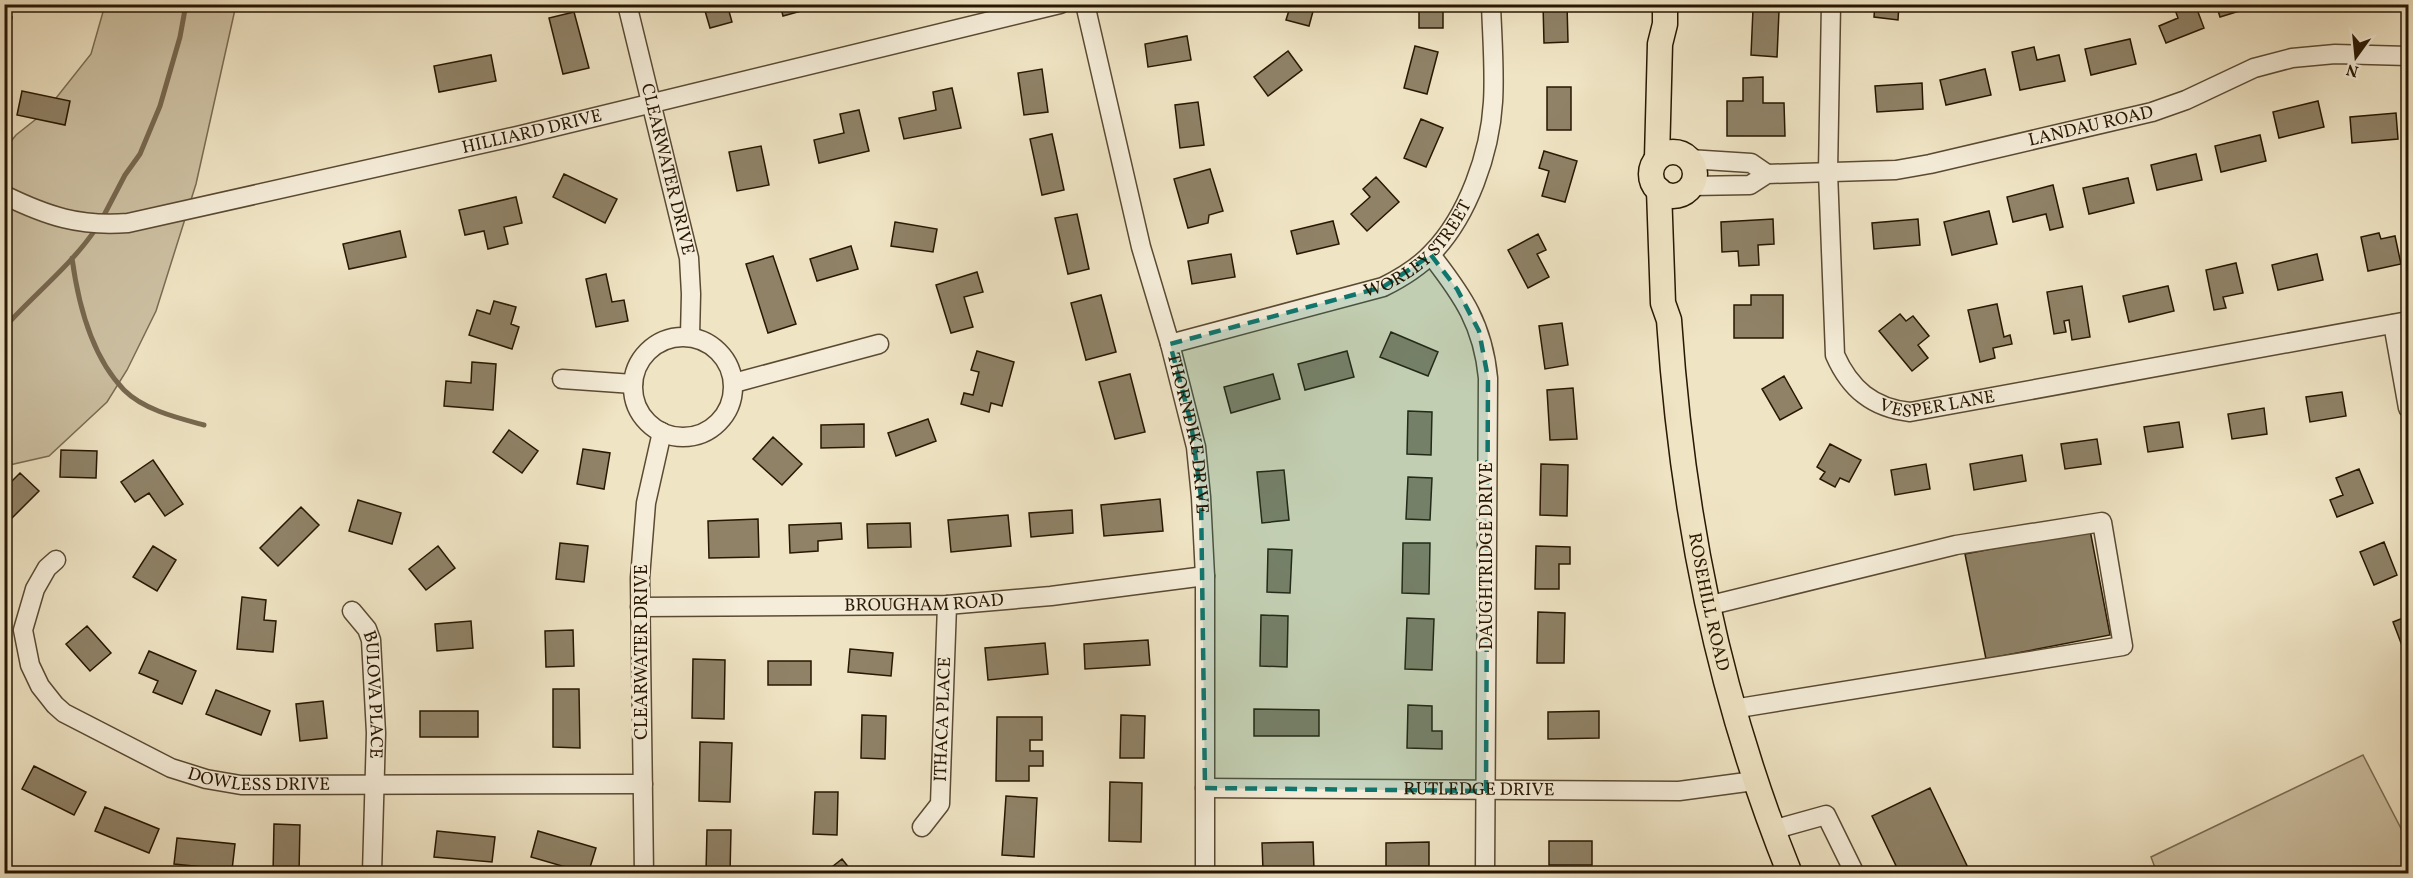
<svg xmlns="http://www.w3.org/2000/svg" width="2413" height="878" font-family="Vollkorn,serif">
<rect width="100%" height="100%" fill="#efe4c4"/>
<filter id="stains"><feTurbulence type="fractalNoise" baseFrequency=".00333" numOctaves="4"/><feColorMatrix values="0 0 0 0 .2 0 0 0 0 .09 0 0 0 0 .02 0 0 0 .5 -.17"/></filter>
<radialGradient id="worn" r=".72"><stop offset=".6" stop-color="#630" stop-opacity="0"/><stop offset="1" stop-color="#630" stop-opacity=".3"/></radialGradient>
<path fill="#cdc1a3" stroke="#7a6c52" stroke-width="1.5" d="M105 5H236L196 184 156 311 127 370 107 402 49 456 5 466 4 150 16 135 45 112 91 54Z
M2363 755 2408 842V873H2157L2151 857Z"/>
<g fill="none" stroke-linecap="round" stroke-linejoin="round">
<path stroke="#77684f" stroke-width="5" d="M102 219 125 175 140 154 160 106 180 37 186 4
M72 258C78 303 92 357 124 390 144 410 178 418 204 425
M4 328C34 294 72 265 97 227"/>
</g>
<path fill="#8f8267" stroke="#281702" stroke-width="1.5" d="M703 4H727L732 22 710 28Z
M780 4H804L805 10 783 16Z
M1291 4H1315L1309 26 1286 20Z
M1419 4H1443V28H1419Z
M1543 4H1567L1568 42 1544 43Z
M1875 4H1899L1898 20 1874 17Z
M2173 4H2195L2204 28 2166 43 2159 26 2178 18Z
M2216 4H2262L2220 17Z
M2351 4H2376L2375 10 2351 9Z
M1753 9 1779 11 1777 57 1751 55Z
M574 12 589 68 563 74 549 18Z
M4 15 12 17 6 46H4Z
M1187 36 1191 60 1148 67 1145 44Z
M2130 39 2136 64 2091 75 2085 49Z
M1415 46 1438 52 1427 94 1404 88Z
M2034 47 2037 60 2059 55 2065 81 2020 90 2012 52Z
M1288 51 1302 70 1268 96 1254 77Z
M491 55 496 81 439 92 434 66Z
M1042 69 1048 112 1024 115 1018 73Z
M1985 69 1991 95 1946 105 1940 80Z
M1763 77V103H1784L1785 136H1727V101H1743V78Z
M1922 83 1923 109 1877 112 1875 86Z
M1547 87H1571V130H1547Z
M952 88 961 128 904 139 899 118 936 110 933 92Z
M22 91 70 101 65 125 17 115Z
M2318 101 2324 127 2279 138 2273 112Z
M1198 102 1204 145 1180 148 1175 105Z
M859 110 869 151 819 163 814 140 844 133 840 114Z
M2396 113 2398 139 2352 143 2350 117Z
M1421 119 1443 128 1426 167 1404 158Z
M1052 134 1064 190 1042 195 1030 139Z
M2260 135 2266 161 2221 172 2215 146Z
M761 146 769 185 737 191 729 152Z
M1544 151 1577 161 1565 202 1542 196 1549 171 1539 168Z
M2196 154 2202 180 2157 190 2151 165Z
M1210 169 1223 211 1209 215 1208 223 1188 228 1174 179Z
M564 174 617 199 605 223 553 197Z
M1376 177 1399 202 1367 231 1351 214 1370 197 1363 189Z
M2128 178 2134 203 2089 214 2083 188Z
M2053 185 2063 227 2050 230 2046 214 2013 222 2007 197Z
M516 197 522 223 504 227 508 244 488 249 484 231 465 235 459 210Z
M1989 211 1997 244 1952 255 1944 222Z
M1077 214 1089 269 1068 274 1055 218Z
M1773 219 1774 244 1758 245 1759 265 1739 266 1738 251 1722 252 1721 222Z
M1918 219 1920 245 1874 249 1872 223Z
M1333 221 1339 244 1297 254 1291 231Z
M895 222 937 229 933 252 891 246Z
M400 231 406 257 349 269 343 244Z
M2379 233 2381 239 2395 236 2401 264 2368 271 2361 237Z
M1538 234 1546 250 1537 254 1549 277 1528 288 1508 250Z
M851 246 858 269 817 281 810 259Z
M1231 254 1235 277 1192 284 1188 261Z
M2317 254 2323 280 2278 290 2272 265Z
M773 256 796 324 768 333 746 264Z
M2236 263 2243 293 2223 297 2226 308 2214 310 2206 270Z
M977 272 983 292 964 297 973 327 951 333 936 285Z
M606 274 612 302 624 300 628 321 596 327 586 279Z
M2082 286 2090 337 2072 340 2069 320 2064 321 2066 332 2054 334 2047 292Z
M2168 286 2174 311 2129 322 2123 296Z
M1101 295 1116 352 1086 360 1071 303Z
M1751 295H1783V338H1734V305H1751Z
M494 301 516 307 511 324 519 327 512 349 469 335 477 310 490 314Z
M1997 304 2004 337 2010 335 2012 344 1993 348 1995 358 1980 362 1968 310Z
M1900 314 1906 321 1913 316 1929 336 1918 345 1928 358 1912 371 1879 331Z
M1562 323 1568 365 1545 369 1539 326Z
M1391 332 1438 352 1428 376 1380 357Z
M977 351 1014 362 1002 406 991 403 989 412 961 404 964 393 973 395 979 372 971 370Z
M1347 351 1354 377 1305 390 1298 364Z
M472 362 496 364 493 410 444 406 446 381 471 383Z
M1130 374 1145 432 1115 439 1099 382Z
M1273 374 1280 399 1231 413 1224 387Z
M1784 376 1802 408 1780 420 1762 389Z
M1573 388 1577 439 1550 440 1547 390Z
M2342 392 2346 416 2310 422 2306 397Z
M2264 408 2267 434 2232 439 2228 414Z
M1408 411 1432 412 1431 455 1407 454Z
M928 419 936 441 896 456 888 433Z
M2179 422 2183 447 2148 452 2144 427Z
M864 424V447L821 448V425Z
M509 430 538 451 522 473 493 452Z
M773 437 802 464 782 485 753 459Z
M2097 439 2101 464 2065 469 2061 444Z
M1830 444 1861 460 1849 482 1840 478 1835 487 1820 479 1825 472 1817 467Z
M583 449 610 453 604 489 577 484Z
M61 450 97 451 96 478 60 477Z
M2022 455 2026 481 1974 490 1970 464Z
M153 460 183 504 165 516 149 493 135 502 121 482Z
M1541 464 1568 465 1567 516 1540 515Z
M1926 464 1930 489 1895 495 1891 470Z
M2359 469 2373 503 2337 517 2330 500 2343 495 2336 478Z
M1284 470 1289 520 1262 523 1257 472Z
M20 473 39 491 4 526V489Z
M1408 477 1432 478 1430 520 1406 519Z
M1160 499 1163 531 1104 536 1101 505Z
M358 500 401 513 392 544 349 531Z
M301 507 319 525 278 566 260 548Z
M1072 510 1073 533 1031 537 1029 513Z
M1008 515 1011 546 951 552 948 520Z
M758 519 759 557 709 558 708 521Z
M841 523 842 539 818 541V551L790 553 789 525Z
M910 523 911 547 868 548 867 524Z
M2090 530 2110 635 1986 659 1965 554Z
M2384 542 2397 575 2374 585 2360 552Z
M560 543 588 546 584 582 556 579Z
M1403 543H1430L1429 594 1402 593Z
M153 546 176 560 157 591 133 577Z
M438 546 455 568 426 590 409 569Z
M1536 546 1570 547V564H1559V589H1535Z
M1268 549 1292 550 1290 593 1267 592Z
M242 597 266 600 264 620 276 621 273 652 237 649Z
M1538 612 1565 613 1564 663H1537Z
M1261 615 1288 616 1287 667 1260 666Z
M2408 616V655L2406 656 2393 622Z
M1407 618 1434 619 1432 670 1405 669Z
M471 621 473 648 437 651 435 624Z
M87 626 111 653 90 671 66 644Z
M573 630 574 666 546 667 545 631Z
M1148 640 1150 665 1085 669 1084 644Z
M1045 643 1048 674 988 680 985 648Z
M850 649 893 653 891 676 848 672Z
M149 651 196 671 182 704 153 692 158 681 139 673Z
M693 659 725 660 724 719 692 718Z
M768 661H811V685H768Z
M553 689H579L580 748 553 747Z
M216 690 270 711 261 735 206 714Z
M323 701 327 738 300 741 296 704Z
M1408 705 1432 706V731H1442V749L1407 748Z
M1254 709 1319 710V736H1254Z
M420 711H478V737H420Z
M1599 711V738L1548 739V712Z
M862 715 886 716 885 759 861 758Z
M1121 715 1145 716 1144 758H1120Z
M997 717H1042V740H1030V751H1043V766H1029V781H996Z
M700 742 732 743 730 802 699 801Z
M34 766 86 792 74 815 22 789Z
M1110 782 1142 783 1141 842 1109 841Z
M1930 788 1971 874H1900L1872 816Z
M815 792H838L837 835 813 834Z
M1006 796 1037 798 1034 857 1002 855Z
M105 807 159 829 149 853 95 831Z
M274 824 300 825 299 874H273Z
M707 830H731L730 873 706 872Z
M437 831 495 837 492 862 434 857Z
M538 831 596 848 588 874H568L569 868 531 857Z
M177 838 235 844 232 870 174 864Z
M1549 841H1592V865H1549Z
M1313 842 1314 869 1263 870 1262 843Z
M1429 842V866L1386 867V843Z
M842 859 854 874H823Z"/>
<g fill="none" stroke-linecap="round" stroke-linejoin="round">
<defs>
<g id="minor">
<path id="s1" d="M627 4 689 258 691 294 690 336"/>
<path id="s2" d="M1085 4 1141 247 1170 344 1196 447 1201 497 1205 576V874"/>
<path id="s3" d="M1831 4 1828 172 1835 355C1850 389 1873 408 1910 412L2408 321"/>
<path d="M1689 159 1751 163 1767 174"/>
<path id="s4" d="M1691 186 1750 185 1767 174 1896 170 1930 164 2152 112 2186 100 2254 68 2292 58 2335 54 2408 56"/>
<path id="s5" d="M4 195C47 216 80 227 128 223L517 136 1060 4"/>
<path d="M1431 255C1463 296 1483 325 1488 378L1485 874"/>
<path d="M2393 324 2408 408"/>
<circle cx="683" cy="387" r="50"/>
<path id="s6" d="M1170 344 1383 287C1401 278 1418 268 1432 253 1468 216 1490 153 1493 102 1495 70 1492 36 1491 4"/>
<path d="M562 379 633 384"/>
<path d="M734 383 879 344"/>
<path id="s7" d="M56 560 47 568 35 589 23 630 30 665 40 686 55 705 64 713 171 768 206 779 241 785 643 784"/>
<path d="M1707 606 1956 545 2102 522 2123 646 1733 709"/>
<path id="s8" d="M640 607 947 605 1051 596 1205 576"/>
<path id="s9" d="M352 611 367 629 371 640 376 733 372 873"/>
<path id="s10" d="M1205 788 1679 791 1754 781"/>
<path id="s11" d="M922 827 940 804 947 605"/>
<path d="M1772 830 1826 815 1855 874"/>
<path d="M644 874 640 578 646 503 662 432"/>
</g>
<g id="major">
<circle cx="1673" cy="174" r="22"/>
<path d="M1657 158 1660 44 1665 24V4"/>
<path id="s12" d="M1659 190 1663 303 1669 320C1682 513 1717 693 1790 874"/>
</g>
</defs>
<use href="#minor" stroke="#5a4a32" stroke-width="21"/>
<use href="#major" stroke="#281702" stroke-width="27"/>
<use href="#minor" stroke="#f5edd9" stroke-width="18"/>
<use href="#major" stroke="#efe4c4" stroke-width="24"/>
</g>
<path fill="#0f766e" fill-opacity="0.2" stroke="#0f766e" stroke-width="4.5" stroke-dasharray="12 8" stroke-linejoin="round" d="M1431 255 1457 289 1479 331 1488 378 1486 791 1205 788 1201 497 1191 423 1170 344 1383 287Z"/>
<g text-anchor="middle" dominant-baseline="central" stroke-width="6" stroke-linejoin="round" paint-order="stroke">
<g font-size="18" fill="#281702" stroke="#f5edd9">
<text stroke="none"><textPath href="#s4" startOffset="408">LANDAU ROAD</textPath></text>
<text stroke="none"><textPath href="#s5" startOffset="543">HILLIARD DRIVE</textPath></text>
<text stroke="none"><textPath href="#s1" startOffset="170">CLEARWATER DRIVE</textPath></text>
<text stroke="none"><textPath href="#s6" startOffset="272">WORLEY STREET</textPath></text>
<text stroke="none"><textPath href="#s3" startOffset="478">VESPER LANE</textPath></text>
<text stroke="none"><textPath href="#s2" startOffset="442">THORNDIKE DRIVE</textPath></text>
<text transform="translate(1487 556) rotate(-90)">DAUGHTRIDGE DRIVE</text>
<text stroke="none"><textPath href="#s12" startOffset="416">ROSEHILL ROAD</textPath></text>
<text stroke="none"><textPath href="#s8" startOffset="284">BROUGHAM ROAD</textPath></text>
<text transform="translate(642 652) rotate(-90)">CLEARWATER DRIVE</text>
<text stroke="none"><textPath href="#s9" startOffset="90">BULOVA PLACE</textPath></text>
<text stroke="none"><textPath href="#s11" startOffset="114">ITHACA PLACE</textPath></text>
<text stroke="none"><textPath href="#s7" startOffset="384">DOWLESS DRIVE</textPath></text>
<text stroke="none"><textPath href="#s10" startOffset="274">RUTLEDGE DRIVE</textPath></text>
</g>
</g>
<rect width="2413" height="878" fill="none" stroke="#efe4c4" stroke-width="24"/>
<rect x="6" y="6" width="2401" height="866" fill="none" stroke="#281702" stroke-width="3"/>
<rect x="12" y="12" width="2389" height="854" fill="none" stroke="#281702" stroke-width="1.5"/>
<g transform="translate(2356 57) rotate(195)" stroke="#f5edd9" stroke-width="4.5" paint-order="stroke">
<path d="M0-4.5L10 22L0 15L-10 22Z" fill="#281702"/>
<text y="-9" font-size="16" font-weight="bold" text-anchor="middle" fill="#281702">N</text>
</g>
<rect width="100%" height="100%" filter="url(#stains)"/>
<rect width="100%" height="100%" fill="url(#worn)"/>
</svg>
